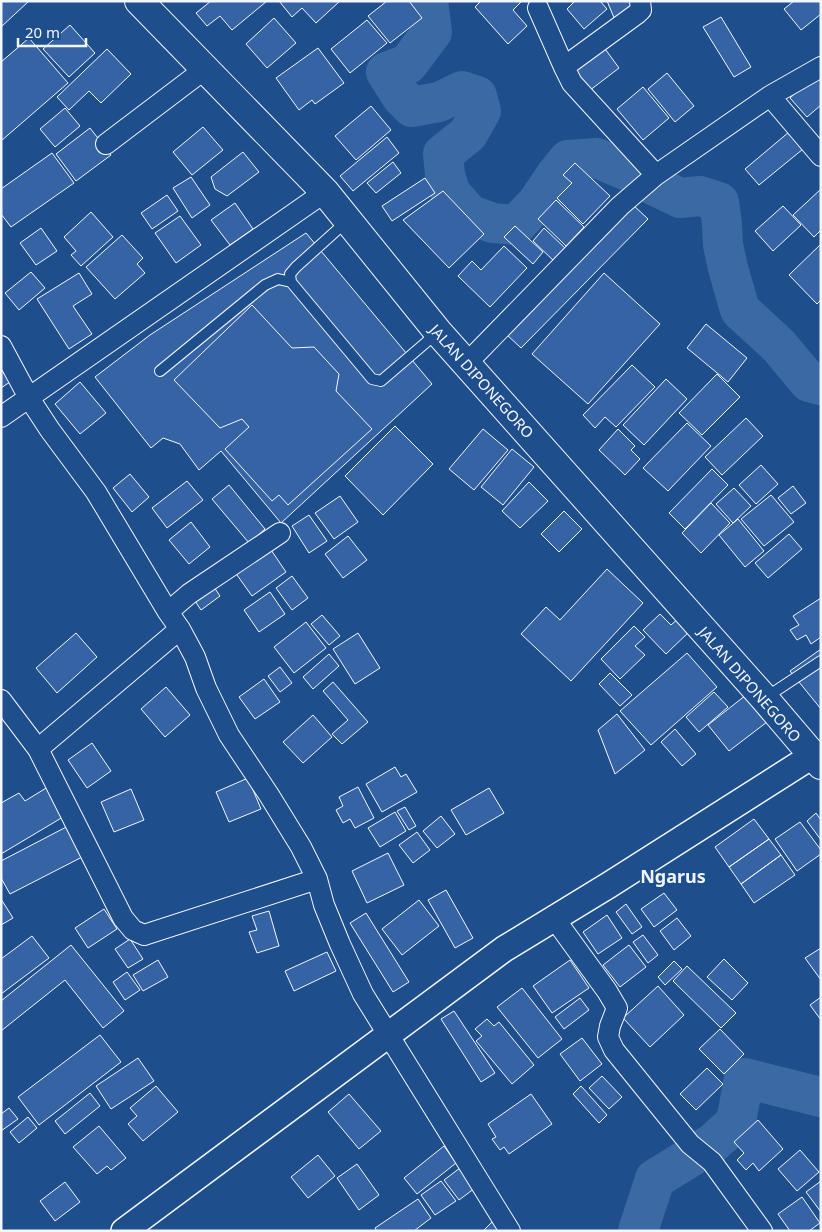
<svg xmlns="http://www.w3.org/2000/svg" width="822" height="1232" font-family="'Noto Sans',sans-serif">
<rect width="100%" height="100%" fill="#1f4e8c"/>
<g fill="none" stroke-linecap="round" stroke-linejoin="round">
<path stroke="#3b69a3" stroke-width="40" d="M428 1 432 32 408 64 386 72 401 96 412 107 439 102 462 91 477 96 481 111 468 134 443 154 445 174 450 192 470 215 493 223 516 225 537 203 556 175 568 160 597 158 637 175
M653 185 680 198 700 196 719 202 722 224 723 245 728 268 740 310 779 346 809 382 821 385
M638 1231 655 1179 713 1143 736 1122 744 1078 821 1097"/>
</g>
<path fill="#3563a3" stroke="#f2f6ff" d="M1 1H29L1 27Z
M211 1H267L232 30 220 16 207 26 196 13Z
M279 1H340L316 23 302 8 292 17Z
M387 1H409L422 18 390 43 368 16Z
M481 1H522L513 10 527 26 508 44 475 7Z
M575 1H600L607 9 584 29 567 9Z
M607 1H636L615 20Z
M794 1H821V14L801 30 784 9Z
M721 17 751 67 734 77 703 27Z
M274 18 296 43 267 68 246 44Z
M367 20 387 43 350 73 331 49Z
M70 25 95 53 69 77 43 49Z
M29 38 68 83 1 141V62Z
M600 42 619 68 585 94 565 67Z
M318 48 344 83 315 104 312 100 299 110 276 78Z
M107 49 131 74 101 103 89 91 69 110 57 97Z
M667 73 694 106 675 122 648 89Z
M816 74 821 79V105L807 117 790 98Z
M643 87 669 118 643 140 617 109Z
M371 106 391 130 356 160 335 136Z
M65 108 80 126 55 147 40 129Z
M203 127 223 150 192 175 173 152Z
M90 128 111 155 76 181 56 154Z
M789 132 803 149 759 185 745 169Z
M387 137 399 153 353 191 340 176Z
M243 152 259 172 227 196 215 189 211 177Z
M52 153 74 183 11 227 1 214V189Z
M393 162 401 173 376 193 367 183Z
M575 163 610 196 583 224 557 198 572 183 563 175Z
M191 177 210 205 192 218 173 188Z
M425 178 435 193 392 221 382 206Z
M821 189V230L814 237 793 215Z
M443 191 484 234 449 268 403 220Z
M167 195 178 211 152 229 141 213Z
M556 200 584 227 566 246 538 219Z
M235 203 253 229 230 245 211 220Z
M632 204 648 219 521 348 505 333Z
M783 206 801 225 773 251 755 231Z
M91 212 113 237 81 266 71 255 76 251 64 237Z
M180 216 201 245 176 263 155 233Z
M515 226 543 252 533 264 504 237Z
M41 228 57 251 36 265 20 243Z
M544 228 566 249 555 262 533 241Z
M306 233 432 384 281 523 221 451 199 470 180 444 163 438 151 448 95 377 150 335Z
M122 235 143 258 137 264 145 273 115 299 86 267Z
M821 244V300L817 304 789 275Z
M504 246 527 268 490 307 458 276 472 261 481 270Z
M31 272 45 288 19 310 5 293Z
M79 273 92 294 73 306 92 334 69 349 37 299Z
M604 273 660 324 588 404 532 354Z
M252 305 292 348 314 347 339 374 336 391 372 429 288 505 279 495 272 501 225 449 249 427 242 419 220 428 174 380Z
M706 324 747 358 728 382 687 348Z
M632 365 655 387 616 427 605 417 595 428 583 415Z
M1 369 10 382 1 388Z
M717 374 740 397 702 435 679 413Z
M666 379 687 399 644 445 623 425Z
M80 382 106 413 80 434 55 404Z
M746 418 763 436 722 475 705 457Z
M687 423 711 446 668 491 643 468Z
M395 426 433 464 383 515 345 476Z
M483 429 508 450 474 490 449 469Z
M618 429 635 446 631 450 640 459 625 475 599 450Z
M512 449 534 467 503 505 481 487Z
M761 465 778 484 756 504 739 485Z
M712 469 728 485 685 529 669 513Z
M130 474 149 497 132 512 113 488Z
M187 481 203 500 167 528 152 508Z
M529 482 548 501 520 528 502 511Z
M229 485 265 529 249 543 212 499Z
M793 486 806 503 791 514 778 498Z
M734 488 751 506 733 523 716 504Z
M771 495 794 522 764 546 741 519Z
M340 496 358 522 334 539 315 513Z
M711 503 730 523 701 553 682 533Z
M564 511 582 529 559 552 541 534Z
M309 515 327 541 309 553 292 526Z
M738 519 764 551 745 567 719 535Z
M191 522 210 547 189 564 169 540Z
M789 534 802 549 768 578 755 563Z
M348 536 367 560 343 578 325 554Z
M267 544 286 572 252 596 232 568Z
M607 569 643 603 571 681 521 634 546 607 560 620Z
M292 576 308 598 292 610 276 588Z
M214 587 220 596 201 610 195 601Z
M270 592 285 614 259 632 244 610Z
M821 598V637L811 644 806 635 797 640 790 630 799 625 793 616Z
M660 614 671 625 679 618 691 630 666 654 643 630Z
M322 615 340 636 329 645 311 624Z
M306 622 326 648 294 673 274 647Z
M634 626 645 637 635 646 645 655 620 679 601 659Z
M76 633 97 657 57 693 36 668Z
M358 633 380 668 355 684 333 649Z
M821 649V709L790 671Z
M687 653 717 687 651 745 620 711Z
M329 654 339 666 313 689 303 677Z
M280 667 292 683 280 692 268 676Z
M610 673 632 695 620 706 599 684Z
M264 679 280 702 255 719 239 697Z
M333 682 368 722 342 744 332 734 348 720 323 691Z
M166 687 190 715 165 737 141 709Z
M714 692 728 707 699 732 686 717Z
M746 695 767 722 729 751 708 725Z
M617 714 645 750 615 774 598 730Z
M313 715 332 737 303 763 283 742Z
M675 729 696 754 682 766 661 742Z
M92 743 111 771 87 788 68 760Z
M395 767 401 777 406 774 417 792 382 812 366 784Z
M248 778 261 809 229 822 216 792Z
M51 785 68 814 1 854V803L19 793 25 801Z
M358 787 374 818 355 828 350 819 343 823 336 810 343 806 339 797Z
M489 788 504 813 466 835 451 810Z
M131 789 144 820 114 832 101 802Z
M405 807 416 826 409 830 397 811Z
M395 812 406 831 380 847 368 828Z
M816 813 821 820V840L807 821Z
M441 816 455 834 437 848 423 831Z
M754 819 769 839 729 867 715 847Z
M800 822 821 850V854L797 871 775 839Z
M72 824 88 854 10 894 1 878V861Z
M417 832 430 850 413 863 399 845Z
M769 839 781 855 741 884 729 867Z
M388 853 404 885 367 903 352 871Z
M781 855 795 875 754 903 741 884Z
M446 890 473 938 455 948 428 900Z
M664 893 677 910 654 927 641 909Z
M1 899 13 918 1 925Z
M419 900 439 926 402 955 382 929Z
M626 904 642 927 632 934 616 912Z
M104 909 117 929 88 948 75 928Z
M269 911 279 946 257 953 249 932 257 930 252 916Z
M366 913 409 982 393 992 350 923Z
M607 915 622 938 598 954 583 932Z
M677 918 691 936 674 950 660 931Z
M643 935 658 955 648 963 633 942Z
M32 936 49 958 1 994V959Z
M130 939 143 959 128 968 115 949Z
M71 945 124 1011 103 1028 65 980 1 1031V1001Z
M629 945 646 967 620 987 603 965Z
M821 948V980L805 958Z
M327 952 336 971 294 991 285 971Z
M724 959 748 983 732 1000 707 977Z
M158 960 168 977 143 991 133 975Z
M570 960 589 988 552 1013 533 986Z
M674 961 682 969 665 985 658 977Z
M687 966 736 1013 721 1028 673 981Z
M127 972 140 990 125 1000 113 982Z
M658 986 684 1015 650 1047 623 1018Z
M522 988 562 1039 538 1058 497 1007Z
M821 997V1020L810 1005Z
M580 998 589 1010 564 1029 555 1017Z
M454 1011 495 1073 481 1082 441 1019Z
M487 1019 494 1026 499 1022 534 1065 512 1084 476 1041 482 1036 475 1029Z
M720 1029 744 1054 724 1074 699 1049Z
M100 1035 121 1062 39 1125 18 1097Z
M582 1038 602 1064 580 1081 560 1054Z
M138 1058 154 1081 111 1109 96 1086Z
M707 1068 723 1084 696 1110 680 1094Z
M602 1076 622 1097 609 1109 589 1088Z
M156 1086 178 1112 143 1141 128 1124 137 1116 130 1108Z
M581 1086 607 1115 599 1123 573 1094Z
M90 1093 100 1106 65 1134 55 1121Z
M349 1094 381 1131 359 1149 328 1112Z
M531 1094 552 1124 509 1154 504 1147 500 1150 492 1139 496 1137 488 1124Z
M9 1108 18 1119 1 1131V1114Z
M28 1117 37 1128 19 1143 10 1132Z
M758 1120 783 1149 759 1171 753 1163 746 1170 737 1160 744 1153 734 1142Z
M99 1126 126 1158 111 1170 107 1166 97 1174 73 1147Z
M444 1146 456 1163 417 1194 404 1178Z
M800 1150 819 1172 797 1191 778 1169Z
M318 1155 335 1176 308 1198 291 1177Z
M357 1164 379 1195 359 1210 337 1178Z
M464 1165 479 1185 459 1200 444 1180Z
M441 1181 456 1201 435 1215 421 1195Z
M821 1181V1212L806 1192Z
M65 1182 80 1202 55 1221 40 1201Z
M802 1197 820 1223 809 1231H790L778 1214Z
M418 1199 431 1218 414 1231H377L375 1228Z
M492 1222 499 1231H483Z"/>
<g fill="none" stroke-linecap="round" stroke-linejoin="round">
<defs>
<path id="service" d="M347 221 296 267 290 274 291 282 372 379 381 381 437 333
M160 371 265 285 278 279 291 282
M765 698 821 661"/>
<path id="minor" d="M538 8 564 67 572 83 656 175
M564 67 638 13 641 10 640 1
M770 96 821 156
M106 144 205 69
M1 346 29 398 50 430 96 492 168 612 180 629 195 657 206 688 229 735 269 795 301 847 317 879 324 905 340 944 363 994 510 1231
M466 364 620 206 656 175 770 96 821 67
M1 417 325 192
M168 612 189 594 280 533
M1 700 38 749 123 918 133 930 144 935 317 879
M38 749 180 629
M554 918 607 991 617 1008 610 1026 608 1037 614 1050 690 1144 712 1162 762 1231"/>
<path id="tertiary" d="M124 1231 504 949 609 885 812 756"/>
<path id="primary" d="M139 1 325 192 438 332 764 698 821 765"/>
</defs>
<use href="#service" stroke="#f2f6ff" stroke-width="12"/>
<use href="#minor" stroke="#f2f6ff" stroke-width="22"/>
<use href="#tertiary" stroke="#f2f6ff" stroke-width="28"/>
<use href="#primary" stroke="#f2f6ff" stroke-width="30"/>
<use href="#service" stroke="#1f4e8c" stroke-width="10"/>
<use href="#minor" stroke="#1f4e8c" stroke-width="20"/>
<use href="#tertiary" stroke="#1f4e8c" stroke-width="25"/>
<use href="#primary" stroke="#1f4e8c" stroke-width="28"/>
</g>
<g text-anchor="middle" dominant-baseline="central" stroke-width="4" stroke-linejoin="round" paint-order="stroke">
<g font-size="15" fill="#f2f6ff" stroke="#1f4e8c">
<text transform="translate(482 381) rotate(48)">JALAN DIPONEGORO</text>
<text transform="translate(750 684) rotate(49)">JALAN DIPONEGORO</text>
</g>
<g font-size="18" font-weight="bold" fill="#f2f6ff" stroke="#1f4e8c">
<text x="673" y="876">Ngarus</text>
</g>
</g>
<rect width="822" height="1232" fill="none" stroke="#f2f6ff" stroke-width="5"/>
<path d="M18 38v8h68v-8" fill="none" stroke="#f2f6ff" stroke-width="2.5"/>
<text x="25" y="38" font-size="15" fill="#f2f6ff" stroke="#1f4e8c" stroke-width="4" paint-order="stroke">20 m</text>
</svg>
